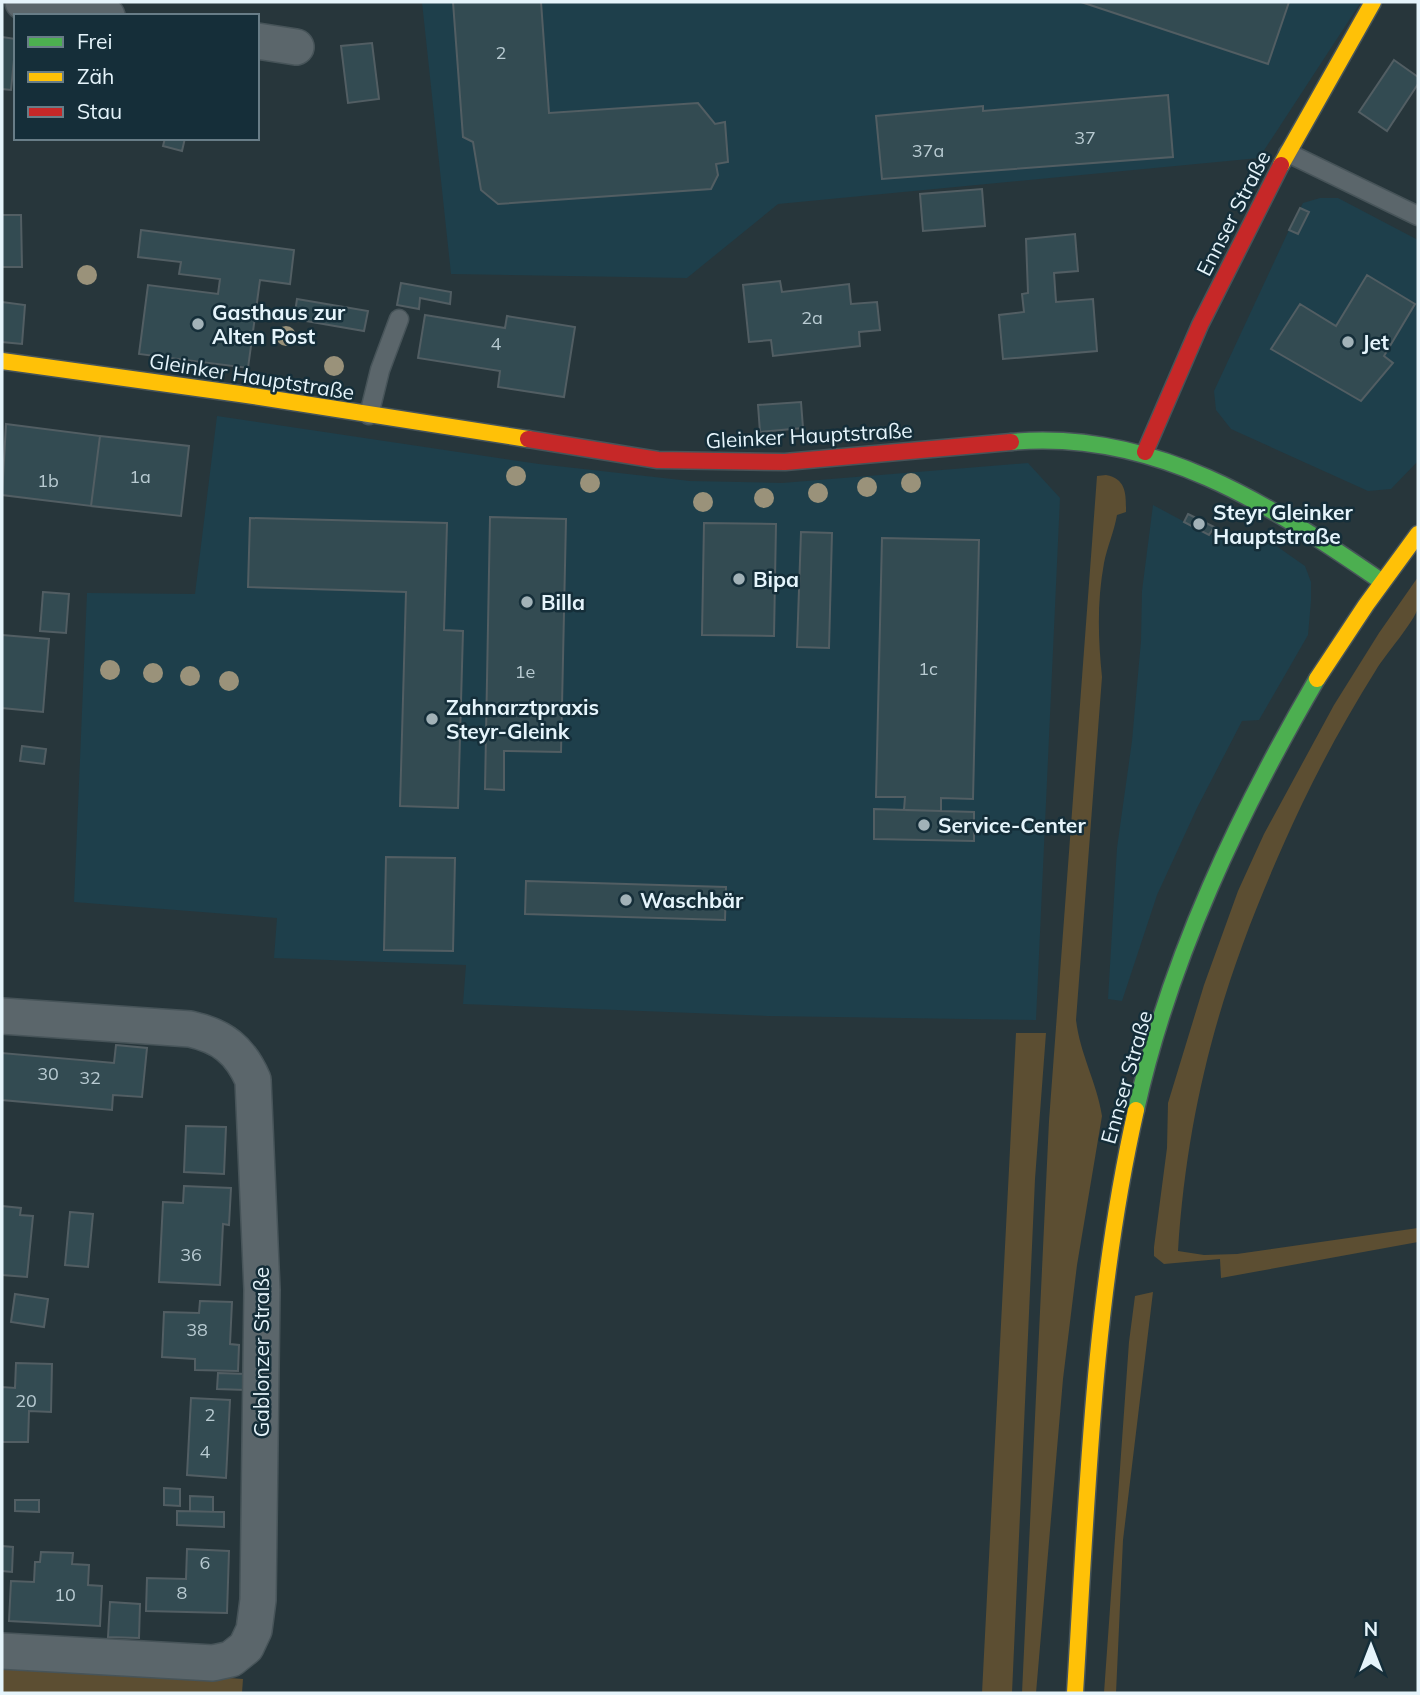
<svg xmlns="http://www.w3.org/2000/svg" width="1420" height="1695" font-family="Mulish,sans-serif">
<rect width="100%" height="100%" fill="#27363b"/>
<path fill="#1e3f4b" d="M422 2H1361L1259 158 778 204 687 278 451 274Z
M1320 198H1338L1418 240V461L1391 489 1368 491 1231 429 1216 410 1214 391 1289 230 1303 203Z
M217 416 539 464 690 481 782 483 1028 463 1060 498 1036 1020 768 1016 463 1004 466 965 274 958 277 918 74 902 87 593 195 594Z
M1153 505 1209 535 1254 539 1275 545 1305 566 1311 582V601L1308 635 1259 720 1242 721 1197 808 1157 895 1122 1001 1108 999 1117 848 1132 741 1141 641 1142 591Z"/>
<path fill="#5c4e32" d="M1106 475C1127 479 1126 495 1126 512L1117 515C1114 532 1107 547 1104 563 1097 601 1098 639 1102 677L1076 1020C1080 1054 1097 1083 1102 1116L1077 1265 1063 1379 1036 1693H1022L1049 1121 1097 476Z
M1418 577C1418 586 1420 599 1418 608 1414 622 1385 655 1376 670 1349 713 1324 758 1302 804 1231 955 1189 1083 1178 1251L1204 1255 1237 1254 1418 1228V1242L1221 1278 1220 1259 1164 1264 1154 1256V1247L1167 1148 1168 1103 1204 985 1238 891 1264 834 1334 705 1379 633Z
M1016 1033H1046L1035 1179 1012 1693H982Z
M1153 1292 1123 1540 1116 1693H1104L1129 1342 1135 1296Z
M2 1662 243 1679 242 1693H2Z"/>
<path fill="#334b52" stroke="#525e63" stroke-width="2" d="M453 2H541L549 113 698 103 715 124 725 122 728 162 716 164 718 175 711 189 498 204 481 190 473 142 463 137Z
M1081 2H1289L1268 64Z
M2 37 16 39 11 90 2 89Z
M372 43 379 99 348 103 341 46Z
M1394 60 1418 77V84L1387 131 1359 112Z
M1168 95 1173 157 882 179 876 116 983 106V111Z
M165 138H185L182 151 163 146Z
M982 189 985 226 923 231 920 194Z
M1300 208 1309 212 1298 234 1289 230Z
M2 215H21L22 267H2Z
M141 230 294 250 290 284 260 280 248 368 139 354 148 285 218 294 220 279 179 274 181 262 138 257Z
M1075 234 1078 271 1054 273 1056 302 1093 299 1097 351 1003 359 999 315 1024 312 1022 294 1028 293 1026 239Z
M1367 275 1415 304 1384 356 1393 363 1361 401 1271 349 1300 304 1336 326Z
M780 281 782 292 849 284 851 304 877 302 880 330 859 332 860 346 773 356 771 340 749 342 743 285Z
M401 283 451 292 450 304 420 298 419 309 397 305Z
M297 299 368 311 364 331 294 319Z
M2 302 25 305 22 344 2 342Z
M425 315 505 328 507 316 575 327 564 397 498 387 500 371 418 358Z
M801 402 803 428 760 432 758 405Z
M6 424 100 436 91 506 2 495Z
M100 436 189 446 181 516 91 506Z
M1188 514 1214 527 1209 535 1184 522Z
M490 517 566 519 561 752 504 751V790L485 789Z
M250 518 447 523 444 630 463 631 458 808 400 806 406 592 248 587Z
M704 523 776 524 774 636 702 635Z
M801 532 832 533 829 648 797 647Z
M882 538 979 540 973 799 941 798V811L904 810 905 797H876Z
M43 592 69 594 66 633 40 631Z
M2 635 49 639 43 712 2 708Z
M22 746 46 749 44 764 20 761Z
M874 809 974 812V841L874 839Z
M386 857 455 858 453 951 384 950Z
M526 881 726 887 725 920 525 914Z
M116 1045 147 1048 142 1097 113 1095 112 1110 2 1100V1053L114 1063Z
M186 1126 226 1127 224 1174 184 1172Z
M184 1186 231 1188 229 1225 223 1224 220 1285 159 1282 163 1202 183 1203Z
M2 1206 21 1208 20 1215 33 1216 27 1277 2 1275Z
M70 1212 93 1214 88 1267 65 1265Z
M15 1294 48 1299 44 1327 11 1322Z
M200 1301 232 1302 230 1344 239 1345 238 1371 195 1370V1359L162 1357 164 1312 199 1313Z
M16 1363 52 1364 51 1412 29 1411 28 1442H2V1387L15 1388Z
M218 1373 246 1374V1390L217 1389Z
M191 1398 230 1400 226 1478 187 1475Z
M164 1488 180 1489V1506L164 1505Z
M190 1496 213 1497V1512L190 1511Z
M15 1500H39V1512L15 1511Z
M177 1511 224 1512V1527L177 1525Z
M2 1546 13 1547 12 1572 2 1571Z
M187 1549 229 1551 227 1613 146 1611 147 1578 186 1579Z
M41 1552 73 1553 72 1564 89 1565 88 1585 102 1586 100 1626 9 1621 11 1581 34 1582 35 1562H40Z
M110 1602 140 1604 139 1638 108 1637Z"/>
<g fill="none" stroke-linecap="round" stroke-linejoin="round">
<defs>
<path id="lane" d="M1288 153 1418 216
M369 415 380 370 399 319"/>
<path id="street" d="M23 2 107 16
M257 41 296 47
M2 1016 190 1029C222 1036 240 1050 253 1080L262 1290 258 1600 254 1630 246 1647 231 1659 213 1663 2 1651"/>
<path id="fast" d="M1011 442C1154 429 1269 504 1381 581
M1136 1110C1170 957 1239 813 1317 679"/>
<path id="slow" d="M1281 165 1373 2
M2 361 240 394 528 439
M1317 679 1366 605 1418 534
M1075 1693C1087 1498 1093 1300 1136 1110"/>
<path id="jam" d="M528 439 658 460 785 462 1011 442
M1145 452 1200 325 1281 165"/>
</defs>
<use href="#lane" stroke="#475459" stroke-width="21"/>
<use href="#street" stroke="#475459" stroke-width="38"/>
<use href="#fast" stroke="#475459" stroke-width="19"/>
<use href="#slow" stroke="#475459" stroke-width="19"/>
<use href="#jam" stroke="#475459" stroke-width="19"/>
<use href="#lane" stroke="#5b666b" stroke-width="18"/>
<use href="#street" stroke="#5b666b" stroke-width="35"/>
<use href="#fast" stroke="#4caf50" stroke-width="16"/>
<use href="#slow" stroke="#ffc107" stroke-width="16"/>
<use href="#jam" stroke="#c62828" stroke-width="16"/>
</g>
<g fill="#9a927a">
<circle cx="87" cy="275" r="10"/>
<circle cx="286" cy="336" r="10"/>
<circle cx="334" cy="366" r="10"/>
<circle cx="516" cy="476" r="10"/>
<circle cx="590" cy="483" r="10"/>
<circle cx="911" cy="483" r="10"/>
<circle cx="867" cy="487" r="10"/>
<circle cx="818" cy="493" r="10"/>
<circle cx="764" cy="498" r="10"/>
<circle cx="703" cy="502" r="10"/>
<circle cx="110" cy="670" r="10"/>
<circle cx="153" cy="673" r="10"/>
<circle cx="190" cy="676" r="10"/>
<circle cx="229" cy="681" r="10"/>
</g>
<g fill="#a2b2b8" stroke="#152e39" stroke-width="2.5">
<circle cx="198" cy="324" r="7"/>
<circle cx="1348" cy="342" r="7"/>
<circle cx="1199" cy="524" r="7"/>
<circle cx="739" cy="579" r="7"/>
<circle cx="527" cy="602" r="7"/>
<circle cx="432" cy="719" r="7"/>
<circle cx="924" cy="825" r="7"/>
<circle cx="626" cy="900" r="7"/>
</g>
<g text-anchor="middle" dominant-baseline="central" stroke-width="5" stroke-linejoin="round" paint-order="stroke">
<g font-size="18" fill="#b8cad1">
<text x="501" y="52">2</text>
<text x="1085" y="137">37</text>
<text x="928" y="150">37a</text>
<text x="812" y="317">2a</text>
<text x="496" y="343">4</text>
<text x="140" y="476">1a</text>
<text x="48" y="480">1b</text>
<text x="928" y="668">1c</text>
<text x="525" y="671">1e</text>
<text x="48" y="1073">30</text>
<text x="90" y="1077">32</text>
<text x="191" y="1254">36</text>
<text x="197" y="1329">38</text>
<text x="26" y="1400">20</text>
<text x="210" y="1414">2</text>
<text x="205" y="1451">4</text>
<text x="205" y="1562">6</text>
<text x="182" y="1592">8</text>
<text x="65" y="1594">10</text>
</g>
<g font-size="21" fill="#e5f4fb" stroke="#152e39">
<text transform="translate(1233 213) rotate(-63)">Ennser Straße</text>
<text transform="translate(252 376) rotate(9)">Gleinker Hauptstraße</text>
<text transform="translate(809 435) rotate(-3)">Gleinker Hauptstraße</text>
<text transform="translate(1126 1077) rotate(-74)">Ennser Straße</text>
<text transform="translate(261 1352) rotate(-90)">Gablonzer Straße</text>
</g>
<g font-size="21" font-weight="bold" fill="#e5f4fb" stroke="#152e39" text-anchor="start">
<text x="212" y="312">Gasthaus zur<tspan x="212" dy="24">Alten Post</tspan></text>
<text x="1362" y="342">Jet</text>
<text x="1213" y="512">Steyr Gleinker<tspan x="1213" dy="24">Hauptstraße</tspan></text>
<text x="753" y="579">Bipa</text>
<text x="541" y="602">Billa</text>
<text x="446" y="707">Zahnarztpraxis<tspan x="446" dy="24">Steyr-Gleink</tspan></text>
<text x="938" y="825">Service-Center</text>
<text x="640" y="900">Waschbär</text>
</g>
</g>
<rect width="1420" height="1695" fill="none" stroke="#e5f4fb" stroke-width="7"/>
<rect x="14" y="14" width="245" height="126" fill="#152e39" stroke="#687d87" stroke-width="2"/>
<rect x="28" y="37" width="35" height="10" fill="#4caf50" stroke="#687d87" stroke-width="2"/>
<text x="77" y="49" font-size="21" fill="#e5f4fb">Frei</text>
<rect x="28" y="72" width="35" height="10" fill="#ffc107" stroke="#687d87" stroke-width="2"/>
<text x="77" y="84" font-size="21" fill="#e5f4fb">Zäh</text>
<rect x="28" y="107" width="35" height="10" fill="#c62828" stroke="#687d87" stroke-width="2"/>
<text x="77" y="119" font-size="21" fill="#e5f4fb">Stau</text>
<g transform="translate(1371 1646)" stroke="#152e39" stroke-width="5" paint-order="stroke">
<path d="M0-5L12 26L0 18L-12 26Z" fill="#e5f4fb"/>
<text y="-10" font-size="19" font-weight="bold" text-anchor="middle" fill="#e5f4fb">N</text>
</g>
</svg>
